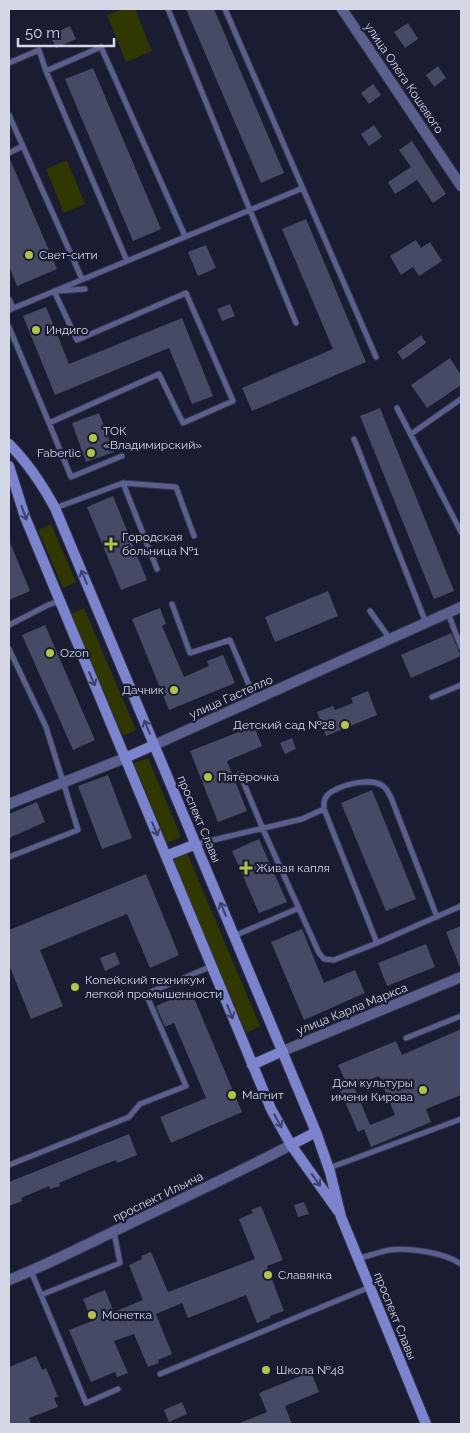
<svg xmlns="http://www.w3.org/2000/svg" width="470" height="1433" font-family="Raleway,sans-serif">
<rect width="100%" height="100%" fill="#1a1c32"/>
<path fill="#313700" d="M123 9H135L152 51 126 62 107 15Z
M67 160 85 204 64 213 46 169Z
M51 524 76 582 63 588 38 530Z
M84 608 136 730 123 736 71 614Z
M148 758 181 837 167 843 134 763Z
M187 853 260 1026 246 1033 173 859Z"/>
<path fill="#474a64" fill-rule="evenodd" d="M186 9H214L284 173 261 183Z
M408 23 418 39 405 48 394 32Z
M70 26 76 39 56 48 50 35Z
M438 66 446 78 434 87 426 75Z
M93 68 161 229 133 241 65 79Z
M373 84 381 95 369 104 361 93Z
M374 125 382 137 369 146 361 134Z
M412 141 446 194 433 203 417 180 395 194 388 182 411 167 399 150Z
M9 157 57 269 17 286 9 266Z
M306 219 366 362 252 411 242 388 333 349 282 229Z
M416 240 421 248 430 242 442 261 419 276 413 267 401 275 390 256Z
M206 245 216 268 198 276 188 252Z
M230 304 235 316 222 321 217 309Z
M46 307 69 364 182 318 213 396 192 404 169 348 55 395 23 316Z
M421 335 426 343 403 360 397 352Z
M450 358 461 375V385L427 408 411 385Z
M380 408 454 591 434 599 360 416Z
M99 413 114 452 86 462 72 423Z
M113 496 147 580 121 590 87 507Z
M9 540 30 591 9 600Z
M328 591 338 616 275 642 265 617Z
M160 608 166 624 162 626 184 677 209 666 207 661 223 655 235 683 169 710 132 619Z
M45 625 95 740 73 750 22 635Z
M451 633 461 656 411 678 401 655Z
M368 691 377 715 326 736 317 712 333 706 335 710 353 703 351 698Z
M254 726 262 746 227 761 247 811 218 822 190 751Z
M292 738 296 749 285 754 280 743Z
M108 775 132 838 102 849 78 786Z
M372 790 416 899 386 911 341 803Z
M37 802 45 822 9 838V814Z
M259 839 287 902 259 913 232 851Z
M146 874 179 955 150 968 127 914 40 950 63 1006 31 1019 9 965V930Z
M461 926V970L446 932Z
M302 929 324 983 355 970 365 993 304 1020 271 942Z
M426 944 435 967 387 986 378 963Z
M115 952 120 964 105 971 100 958Z
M191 991 242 1112 171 1143 160 1117 206 1098 174 1023 165 1027 156 1006Z
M461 1029V1095L426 1109 431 1122 371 1147 364 1129 358 1132 337 1083 345 1080 338 1065 396 1041 402 1055ZM379 1076 395 1115 370 1125 354 1086Z
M129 1134 137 1155 117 1163 116 1160 87 1171 59 1183 60 1186 50 1189 49 1186 21 1198 22 1201 9 1206V1182Z
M304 1202 309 1214 298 1217 294 1205Z
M261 1206 283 1260 267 1266 284 1311 270 1316V1318L257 1323 246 1295 188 1318 182 1303 156 1314 172 1354 158 1360 159 1363 148 1367 134 1334 114 1341 128 1373 117 1377 115 1372 91 1382 69 1330 92 1321 83 1299 105 1290 114 1312 143 1300 129 1265 142 1259 141 1256 151 1252 168 1292 255 1259 239 1219 253 1213 251 1210Z
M36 1356 42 1370 46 1368 58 1397 54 1398 58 1407 29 1418 31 1424H9V1367Z
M311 1372 319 1392 285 1406 292 1424H237L267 1412 259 1393Z
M182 1402 187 1414 169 1422 164 1410Z"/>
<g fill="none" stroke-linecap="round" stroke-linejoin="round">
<defs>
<path id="service" d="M168 9 296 323
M225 9 376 357
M9 63 39 50 46 71 127 261
M46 71 101 47 185 236
M9 115 82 279
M9 153 23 146
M59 291 85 289
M9 299 13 308
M9 310 303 188
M9 327 49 423 159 374 183 423 233 401 186 293 77 340 54 291
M397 408 461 532
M49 423 71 477 122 456
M411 434 461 399
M354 439 426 623
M123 483 157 569
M55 508 123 483 176 487 194 536
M172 604 190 653 230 640 255 699
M370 611 390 639
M448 613 461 647
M9 625 48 605 60 601
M9 649 46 727 78 830 9 857
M432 697 461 685
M240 774 262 827 319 953 324 959 334 960 377 943 461 906
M196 844 302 819 324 809
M234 936 299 908
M377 943 324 809C324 805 323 801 326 797 334 785 373 776 384 787 388 790 390 796 392 800L437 917
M406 1038 461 1016
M9 1165 129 1117 140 1104 186 1086 146 994 212 966
M329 1168 461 1119
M359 1258C369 1256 379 1252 389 1250 409 1247 445 1253 461 1264
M31 1271 86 1403 118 1389
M41 1295 120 1263 114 1232
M160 1374 370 1287"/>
<path id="minor" d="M342 9 461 186
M154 745 461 607
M9 804 125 758"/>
<path id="tertiary" d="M283 1051 461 977
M9 1280C51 1263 92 1242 133 1222 186 1197 239 1172 291 1145"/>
<path id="secondary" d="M9 444C28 463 42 484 55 508L316 1132 330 1172 341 1217 426 1424
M9 466 25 517 271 1109 291 1145 338 1211
M125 758 154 745
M166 856 196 844
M252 1065 283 1051
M291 1145 316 1132"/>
</defs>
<use href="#service" stroke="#34364b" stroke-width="7"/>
<use href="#minor" stroke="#34364b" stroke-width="12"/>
<use href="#tertiary" stroke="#34364b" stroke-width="12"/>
<use href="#secondary" stroke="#34364b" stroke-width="12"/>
<use href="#service" stroke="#5a5f8e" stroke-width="5"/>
<use href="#minor" stroke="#5a5f8e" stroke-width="10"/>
<use href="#tertiary" stroke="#5a5f8e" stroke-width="10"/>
<use href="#secondary" stroke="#7d84ce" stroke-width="10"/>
</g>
<defs><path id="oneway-shaft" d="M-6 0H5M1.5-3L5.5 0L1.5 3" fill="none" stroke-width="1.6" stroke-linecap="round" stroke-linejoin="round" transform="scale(1.25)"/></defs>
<g stroke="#3d4069">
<use href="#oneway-shaft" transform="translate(24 513) rotate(71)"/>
<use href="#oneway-shaft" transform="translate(84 577) rotate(-113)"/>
<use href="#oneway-shaft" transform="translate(92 679) rotate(67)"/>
<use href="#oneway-shaft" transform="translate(147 727) rotate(-113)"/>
<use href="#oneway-shaft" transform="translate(155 829) rotate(67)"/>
<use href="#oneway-shaft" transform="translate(223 909) rotate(-113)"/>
<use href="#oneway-shaft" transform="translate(230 1012) rotate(68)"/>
<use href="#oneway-shaft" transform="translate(278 1121) rotate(61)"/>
<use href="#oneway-shaft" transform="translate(316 1180) rotate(55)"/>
</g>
<g fill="#b3c24b" stroke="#1a1c32" stroke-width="2">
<circle cx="29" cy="255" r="5"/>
<circle cx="36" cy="330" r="5"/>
<circle cx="93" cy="438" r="5"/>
<circle cx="91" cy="453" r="5"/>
<path d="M108.5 536.5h5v5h5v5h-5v5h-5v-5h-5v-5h5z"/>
<circle cx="50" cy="653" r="5"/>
<circle cx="174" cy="690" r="5"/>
<circle cx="345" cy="725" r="5"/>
<circle cx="208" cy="777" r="5"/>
<path d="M243.5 860.5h5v5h5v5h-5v5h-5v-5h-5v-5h5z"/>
<circle cx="75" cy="987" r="5"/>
<circle cx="423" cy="1090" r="5"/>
<circle cx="232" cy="1095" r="5"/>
<circle cx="268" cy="1275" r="5"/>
<circle cx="92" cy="1315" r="5"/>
<circle cx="266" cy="1370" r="5"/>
</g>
<g text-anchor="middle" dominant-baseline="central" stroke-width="4.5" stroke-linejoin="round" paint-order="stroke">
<g font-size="12" fill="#d4d7e6" stroke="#1a1c32">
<text transform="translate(404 78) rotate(56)">улица Олега Кошевого</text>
<text transform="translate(231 697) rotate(-24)">улица Гастелло</text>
<text transform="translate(199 819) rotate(67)">проспект Славы</text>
<text transform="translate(352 1009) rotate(-22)">улица Карла Маркса</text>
<text transform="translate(158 1197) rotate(-26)">проспект Ильича</text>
<text transform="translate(395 1316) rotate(68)">проспект Славы</text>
</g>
<g font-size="12" fill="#d4d7e6" stroke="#1a1c32" text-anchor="start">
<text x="39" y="255">Свет-сити</text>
<text x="46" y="330">Индиго</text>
<text x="103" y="431">ТОК<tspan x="103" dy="14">«Владимирский»</tspan></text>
<text x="81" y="453" text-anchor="end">Faberlic</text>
<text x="122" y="537">Городская<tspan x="122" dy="14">больница №1</tspan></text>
<text x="60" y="653">Ozon</text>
<text x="164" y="690" text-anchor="end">Дачник</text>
<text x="335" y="725" text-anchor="end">Детский сад №28</text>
<text x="218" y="777">Пятёрочка</text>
<text x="256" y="868">Живая капля</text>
<text x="85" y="980">Копейский техникум<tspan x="85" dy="14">легкой промышенности</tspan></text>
<text x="413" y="1083" text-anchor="end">Дом культуры<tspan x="413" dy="14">имени Кирова</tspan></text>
<text x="242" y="1095">Магнит</text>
<text x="278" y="1275">Славянка</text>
<text x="102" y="1315">Монетка</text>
<text x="276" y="1370">Школа №48</text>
</g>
</g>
<rect width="470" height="1433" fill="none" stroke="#d4d7e6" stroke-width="20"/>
<path d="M18 38v8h96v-8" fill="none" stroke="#d4d7e6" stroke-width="2.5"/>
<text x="25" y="38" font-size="15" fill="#d4d7e6" stroke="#1a1c32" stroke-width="4" paint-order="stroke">50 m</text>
</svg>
